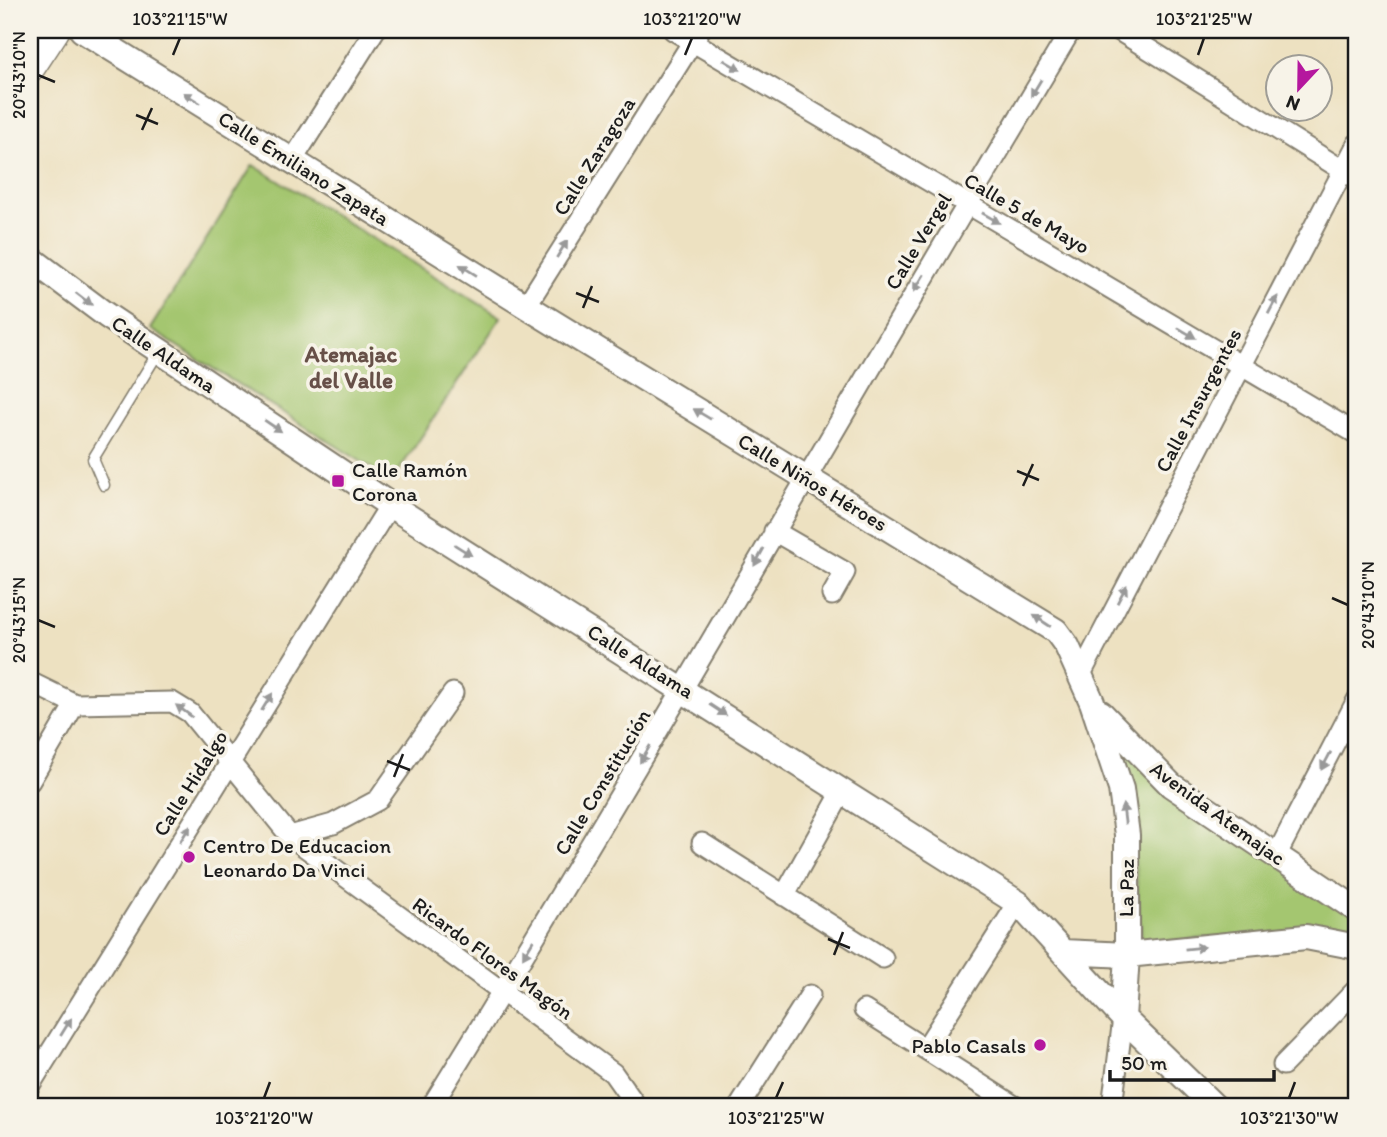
<svg xmlns="http://www.w3.org/2000/svg" width="1387" height="1137" font-family="Itim,sans-serif">
<rect width="100%" height="100%" fill="#f7f3e8"/>
<filter id="ink" filterUnits="userSpaceOnUse"><feTurbulence type="fractalNoise" baseFrequency=".0143" numOctaves="2"/><feDisplacementMap in="SourceGraphic" scale="14" xChannelSelector="R" yChannelSelector="G"/><feConvolveMatrix kernelMatrix="1 2 1 2 8 2 1 2 1" color-interpolation-filters="sRGB"/></filter>
<filter id="wash" filterUnits="userSpaceOnUse"><feTurbulence type="fractalNoise" baseFrequency=".00686" numOctaves="4" result="noise"/><feDisplacementMap in="SourceGraphic" scale="28" xChannelSelector="R" yChannelSelector="G"/><feGaussianBlur stdDeviation="1.57" result="paint"/><feColorMatrix in="noise" values="0 0 0 0 0 0 0 0 0 0 0 0 0 0 0 0 0 1.4 0 .05"/><feComposite in="paint" operator="in"/></filter>
<g filter="url(#wash)">
<rect width="100%" height="100%" fill="#ede1c1"/>
<path fill="#a4c66f" stroke="#607146" stroke-width="2" d="M253 165 501 317 392 481 150 329Z
M1117 738 1357 913V941L1333 929 1142 943 1136 872Z"/>
</g>
<g filter="url(#ink)">
<g fill="none" stroke-linecap="round" stroke-linejoin="round">
<defs>
<path id="service" d="M104 485 93 459 159 351"/>
<path id="minor" d="M673 30 1357 434
M1118 30 1357 179
M292 161 375 30
M526 306 700 30
M774 531 845 572 832 595
M1080 676 1357 144
M30 682 75 704 172 702 190 713 290 836 613 1073 637 1107
M30 781 75 704
M290 836 333 824 378 800 453 693
M702 843 883 958
M1276 856 1357 700
M784 896 843 790
M864 1010 1016 1107
M925 1049 1018 903
M1283 1065 1357 989
M30 1085 390 505
M431 1107C651 752 856 388 1071 30
M739 1107 810 995
M1112 1107 1123 1018"/>
<path id="tertiary" d="M82 30 526 306 1056 631 1067 646 1092 702 1121 789 1127 835V955L1123 1018
M30 258 106 315 390 505 1018 903 1123 1018 1215 1107
M1101 713 1171 785 1357 910
M1063 952 1127 955 1306 937 1357 947"/>
<path id="primary" d="M30 65 53 30"/>
</defs>
<use href="#service" stroke="#847e6e" stroke-width="13"/>
<use href="#minor" stroke="#847e6e" stroke-width="23"/>
<use href="#tertiary" stroke="#847e6e" stroke-width="28"/>
<use href="#primary" stroke="#847e6e" stroke-width="35"/>
<use href="#service" stroke="#fff" stroke-width="10"/>
<use href="#minor" stroke="#fff" stroke-width="19"/>
<use href="#tertiary" stroke="#fff" stroke-width="24"/>
<use href="#primary" stroke="#fff" stroke-width="32"/>
</g>
<defs><path id="oneway-solid" d="M-6-.8H1V-3.2L6.5 0L1 3.2V.8H-6Z" transform="scale(1.75)"/></defs>
<g fill="#999">
<use href="#oneway-solid" transform="translate(732 65) rotate(31)"/>
<use href="#oneway-solid" transform="translate(1036 88) rotate(121)"/>
<use href="#oneway-solid" transform="translate(192 98) rotate(-148)"/>
<use href="#oneway-solid" transform="translate(991 218) rotate(30)"/>
<use href="#oneway-solid" transform="translate(562 249) rotate(-58)"/>
<use href="#oneway-solid" transform="translate(468 270) rotate(-148)"/>
<use href="#oneway-solid" transform="translate(919 283) rotate(121)"/>
<use href="#oneway-solid" transform="translate(84 299) rotate(37)"/>
<use href="#oneway-solid" transform="translate(1273 305) rotate(-62)"/>
<use href="#oneway-solid" transform="translate(1187 333) rotate(30)"/>
<use href="#oneway-solid" transform="translate(702 414) rotate(-149)"/>
<use href="#oneway-solid" transform="translate(273 426) rotate(34)"/>
<use href="#oneway-solid" transform="translate(463 550) rotate(32)"/>
<use href="#oneway-solid" transform="translate(759 557) rotate(119)"/>
<use href="#oneway-solid" transform="translate(1122 594) rotate(-62)"/>
<use href="#oneway-solid" transform="translate(1042 621) rotate(-147)"/>
<use href="#oneway-solid" transform="translate(267 702) rotate(-58)"/>
<use href="#oneway-solid" transform="translate(718 710) rotate(33)"/>
<use href="#oneway-solid" transform="translate(184 711) rotate(-144)"/>
<use href="#oneway-solid" transform="translate(645 754) rotate(121)"/>
<use href="#oneway-solid" transform="translate(1326 761) rotate(118)"/>
<use href="#oneway-solid" transform="translate(1124 814) rotate(-97)"/>
<use href="#oneway-solid" transform="translate(185 834) rotate(-58)"/>
<use href="#oneway-solid" transform="translate(1195 948) rotate(-6)"/>
<use href="#oneway-solid" transform="translate(528 949) rotate(121)"/>
<use href="#oneway-solid" transform="translate(66 1027) rotate(-58)"/>
</g>
</g>
<path fill="none" stroke="#1c1c1c" stroke-width="2.5" d="M173 55 180 38M685 55 692 38M1198 55 1204 38M38 75 55 82M136 115 158 124M142 130 152 108M576 293 599 302M583 308 592 286M1017 471 1039 480M1023 486 1033 464M1332 598 1348 605M38 620 55 627M387 761 410 770M394 777 403 754M828 939 850 948M834 955 843 932M264 1098 270 1082M776 1098 783 1082M1289 1098 1295 1082"/>
<g fill="#b5179e" stroke="#f7f3e8" stroke-width="2.5">
<rect x="331" y="474" width="14" height="14" rx="3.5"/>
<circle cx="189" cy="857" r="7"/>
<circle cx="1040" cy="1045" r="7"/>
</g>
<g text-anchor="middle" dominant-baseline="central" stroke-width="7" stroke-linejoin="round" paint-order="stroke">
<g font-size="21" fill="#1c1c1c" stroke="#f7f3e8">
<text transform="translate(594 156) rotate(-58)">Calle Zaragoza</text>
<text transform="translate(304 168) rotate(32)">Calle Emiliano Zapata</text>
<text transform="translate(1027 213) rotate(30)">Calle 5 de Mayo</text>
<text transform="translate(918 241) rotate(-59)">Calle Vergel</text>
<text transform="translate(164 354) rotate(34)">Calle Aldama</text>
<text transform="translate(1198 400) rotate(-62)">Calle Insurgentes</text>
<text transform="translate(813 482) rotate(31)">Calle Niños Héroes</text>
<text transform="translate(641 661) rotate(32)">Calle Aldama</text>
<text transform="translate(602 782) rotate(-59)">Calle Constitución</text>
<text transform="translate(190 783) rotate(-58)">Calle Hidalgo</text>
<text transform="translate(1218 813) rotate(36)">Avenida Atemajac</text>
<text transform="translate(1126 888) rotate(-89)">La Paz</text>
<text transform="translate(493 958) rotate(36)">Ricardo Flores Magón</text>
</g>
<g font-size="21" fill="#1c1c1c" stroke="#f7f3e8" text-anchor="start">
<text x="352" y="469">Calle Ramón<tspan x="352" dy="24">Corona</tspan></text>
<text x="203" y="845">Centro De Educacion<tspan x="203" dy="24">Leonardo Da Vinci</tspan></text>
<text x="1026" y="1045" text-anchor="end">Pablo Casals</text>
</g>
<g font-size="23" font-weight="bold" fill="#675048" stroke="#f7f3e8">
<text x="351" y="354">Atemajac<tspan x="351" dy="26">del Valle</tspan></text>
</g>
</g>
<rect width="1387" height="1137" fill="none" stroke="#f7f3e8" stroke-width="77"/>
<g transform="translate(1299 88) rotate(202)"><circle r="33" fill="#f7f3e8" stroke="#9f9d96" stroke-width="2"/>
<path d="M0-5L12 26L0 18L-12 26Z" fill="#b5179e"/>
<text y="-10" font-size="19" font-weight="bold" text-anchor="middle" fill="#1c1c1c">N</text>
</g>
<path d="M1110 1070v10h164v-10" fill="none" stroke="#1c1c1c" stroke-width="3.5"/>
<text x="1121" y="1070" font-size="21" fill="#1c1c1c" stroke="#f7f3e8" stroke-width="5" paint-order="stroke">50 m</text>
<rect x="38" y="38" width="1310" height="1060" fill="none" stroke="#1c1c1c" stroke-width="2.5"/>
<g font-size="18" text-anchor="middle" fill="#1c1c1c">
<text x="180" y="25">103°21'15"W</text>
<text x="692" y="25">103°21'20"W</text>
<text x="1204" y="25">103°21'25"W</text>
<text transform="translate(19 75) rotate(-90)" y="6">20°43'10"N</text>
<text transform="translate(1368 605) rotate(-90)" y="6">20°43'10"N</text>
<text transform="translate(19 620) rotate(-90)" y="6">20°43'15"N</text>
<text x="264" y="1124">103°21'20"W</text>
<text x="776" y="1124">103°21'25"W</text>
<text x="1289" y="1124">103°21'30"W</text>
</g>
</svg>
